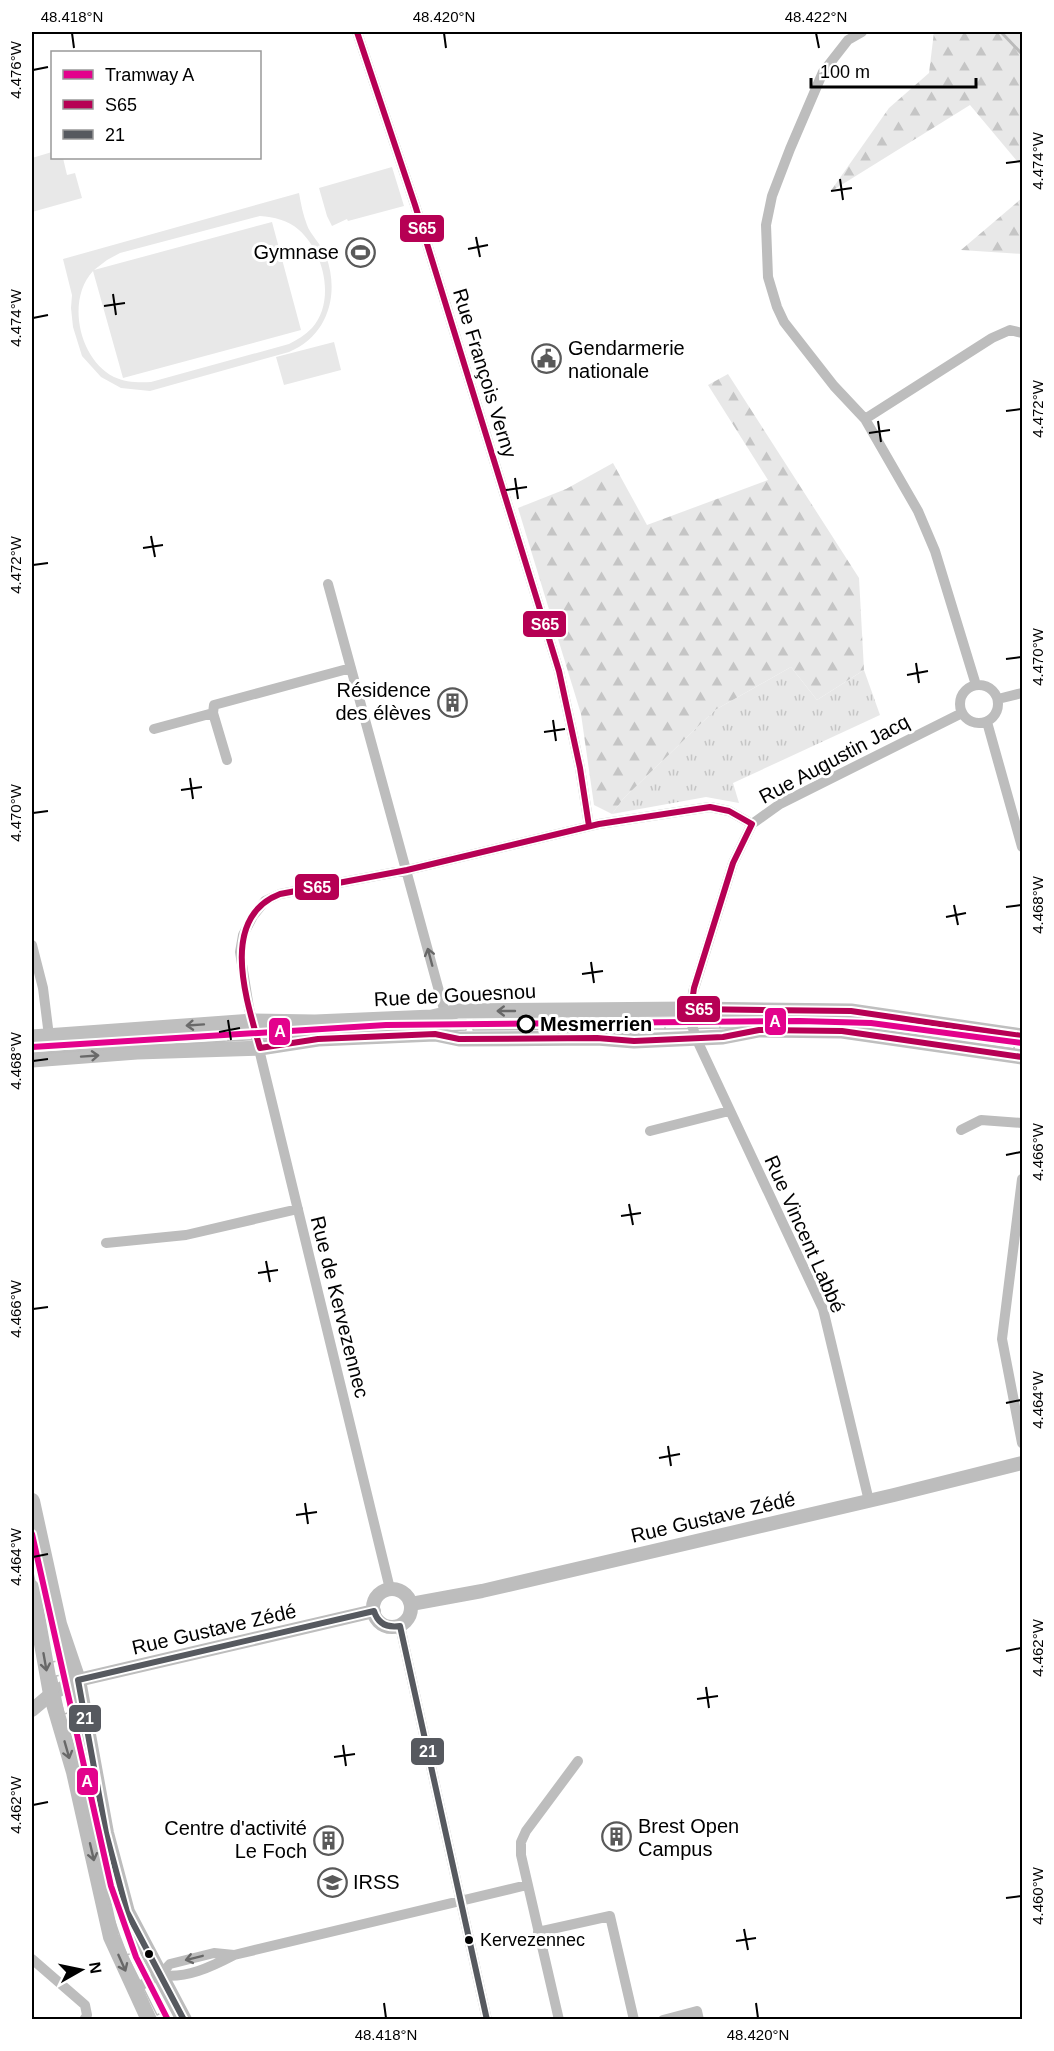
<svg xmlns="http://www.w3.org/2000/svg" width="1054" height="2051" font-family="Arial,sans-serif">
<defs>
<pattern id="grass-tufts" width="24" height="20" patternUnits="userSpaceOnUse" patternTransform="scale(1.5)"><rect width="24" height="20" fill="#e8e8e8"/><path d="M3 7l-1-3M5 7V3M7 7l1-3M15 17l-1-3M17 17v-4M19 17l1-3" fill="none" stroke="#c5c5c5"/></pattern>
<pattern id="forest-firs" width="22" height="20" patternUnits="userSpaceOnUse" patternTransform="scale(1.5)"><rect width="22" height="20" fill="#e8e8e8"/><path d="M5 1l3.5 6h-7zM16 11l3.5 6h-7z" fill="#c5c5c5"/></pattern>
</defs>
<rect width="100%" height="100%" fill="#fff"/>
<path fill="url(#grass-tufts)" d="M791 667 817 700 864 670 880 715 733 783 739 803 706 797 612 814 623 799 715 710Z"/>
<path fill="url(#forest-firs)" d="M934 32H1022V167L970 105 830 192 889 108 929 73Z
M1022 198V254L961 250Z
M728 374 859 578 864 670 817 700 791 667 715 710 623 799 612 814 594 805 581 714 518 508 566 489 613 463 647 525 768 480 708 385Z"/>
<path fill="#e8e8e8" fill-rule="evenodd" d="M52 152V158H63L67 175 75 173 82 198 32 212V158Z
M392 167 404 206 348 221 347 219 332 226 327 216 319 188Z
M299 193C301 204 303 215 307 225 310 234 321 244 326 256 340 294 328 336 289 352L150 391 121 388 101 377 82 356 73 327 71 308 72 295 63 259ZM260 216C274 217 288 220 299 230 324 252 336 301 312 328 305 335 297 340 289 344L151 382C138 383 125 382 114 377 79 359 66 300 93 271L123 378 301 330 272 222 94 270 107 260 120 253Z
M334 342 341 370 284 385 276 357Z"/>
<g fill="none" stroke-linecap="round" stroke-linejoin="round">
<path stroke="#bababa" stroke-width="3" d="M1001 32 1022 54"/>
<path stroke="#bdbdbd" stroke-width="10" d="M357 32 415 205 559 671 580 768 589 826
M862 32 848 40 823 72 790 149 772 196 766 225 768 277 777 307 784 322 834 386 865 419 918 511 935 551 976 685
M865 419 992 338 1010 330 1022 333
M328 584 445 1013
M960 704a19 19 0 1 1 38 0a19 19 0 1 1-38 0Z
M998 699 1022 693
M213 713 227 760
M987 722 1022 847
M154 729 213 713 214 705 351 668
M32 945 43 988 49 1036
M961 1130 981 1120 1022 1123
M650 1131 729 1111
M1022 1179 1002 1339 1022 1443
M106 1243 186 1235 298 1209
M869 1501 823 1309 696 1038 691 1022 693 992 733 863 752 824 780 804 962 713
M390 1589 249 1008 240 952 243 935 253 916 265 901 280 894 407 870 599 824 710 807 729 811 752 824
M400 1626 487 2020
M538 1932 610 1916 634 2020
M32 1959 85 2005 87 2015 84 2020
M160 1975C186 1979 211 1967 234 1955L527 1885
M134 1989 160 1975 170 1964 214 1953 234 1955
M559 2020 521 1855V1842L526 1831 578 1761
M663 2020 697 2011 699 2020"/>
<path stroke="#bdbdbd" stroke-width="14" d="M373 1608a19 19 0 1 1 38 0a19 19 0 1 1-38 0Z
M411 1604 482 1591 894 1495 1022 1463
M32 1710 51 1694 78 1680 374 1611"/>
<path stroke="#bfbfbf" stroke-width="15" d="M32 1037 253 1021 315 1022 432 1017 458 1011 691 1009 851 1011 1022 1036
M32 1060 137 1052 260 1048 318 1039 435 1034 459 1039 597 1038 634 1041 723 1037 759 1030 842 1031 1022 1057"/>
<path stroke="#bdbdbd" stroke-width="16" d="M32 1501 59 1624 78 1680 106 1833 127 1912 184 2020
M32 1588 51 1694 74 1772 111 1937 149 2020"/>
<path stroke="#bdbdbd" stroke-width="1.5" d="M834 1017 887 1021 885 1032 828 1028H720L719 1018Z
M665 1018V1029H600V1019Z
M665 1018H719L720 1028 665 1029Z
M594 1019V1029L473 1030V1020Z
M466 1020V1030L281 1038 280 1027Z
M893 1022 1015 1039 1014 1049 892 1033Z
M280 1027 281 1038 228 1041V1030Z
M32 1044 228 1030V1041L32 1054
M32 1516 63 1660 52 1662 32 1568
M66 1674 75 1711 64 1714 56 1676Z
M78 1725 115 1885 137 1951 127 1955C98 1883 85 1804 67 1727Z
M137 1951 167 2010 157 2015 127 1955Z"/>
<defs>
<path id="bus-1" d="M357 32 415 205 559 671 580 768 589 826
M1022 1036 851 1011 691 1009 694 988 733 863 752 824 729 811 710 807 599 824 407 870 280 894C218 918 247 1002 260 1048L318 1039 435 1034 459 1039 597 1038 634 1041 723 1037 759 1030 842 1031 1022 1057"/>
<path id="bus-2" d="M184 2020 127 1912 106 1833 78 1680 374 1611C378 1624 387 1628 400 1626L487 2020"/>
</defs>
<use href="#bus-1" stroke="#fff" stroke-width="10"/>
<use href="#bus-2" stroke="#fff" stroke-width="10"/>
<use href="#bus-1" stroke="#b60054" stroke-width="6"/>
<use href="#bus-2" stroke="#56595f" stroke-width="6"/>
<defs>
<path id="tram-1" d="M32 1047 386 1025 800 1021 871 1023 1022 1043
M32 1534 111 1886 136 1957 168 2020"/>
</defs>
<use href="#tram-1" stroke="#fff" stroke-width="10"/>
<use href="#tram-1" stroke="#e3028c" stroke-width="6"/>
</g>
<defs><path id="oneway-shaft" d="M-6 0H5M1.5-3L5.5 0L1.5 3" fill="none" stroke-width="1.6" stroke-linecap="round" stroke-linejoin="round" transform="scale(1.5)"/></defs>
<g stroke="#686868">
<use href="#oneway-shaft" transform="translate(430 957) rotate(-105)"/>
<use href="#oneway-shaft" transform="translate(45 1662) rotate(80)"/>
<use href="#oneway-shaft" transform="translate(67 1750) rotate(74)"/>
<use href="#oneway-shaft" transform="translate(92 1852) rotate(77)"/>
<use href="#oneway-shaft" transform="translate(194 1958) rotate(166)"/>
<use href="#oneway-shaft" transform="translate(122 1963) rotate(66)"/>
</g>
<g stroke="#696969">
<use href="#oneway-shaft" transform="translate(506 1011) rotate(180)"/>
<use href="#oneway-shaft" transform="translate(195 1025) rotate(176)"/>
<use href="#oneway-shaft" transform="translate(90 1056) rotate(-4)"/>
</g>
<path fill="none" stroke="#000" stroke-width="2" d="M72 33 74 48M444 33 446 48M816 33 819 48M33 70 48 67M1006 163 1021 161M840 179 843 200M831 191 852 188M476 237 480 257M468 249 488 245M113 294 116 315M104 306 125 303M33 318 48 315M1006 411 1021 409M878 421 881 442M869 433 890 430M515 478 518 499M506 490 527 487M151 536 155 557M143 548 163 545M33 565 48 563M1006 659 1021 657M916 663 919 683M907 675 928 671M553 720 556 741M544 732 565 729M190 778 193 799M181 790 202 787M33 813 48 811M954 905 958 925M1006 907 1021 905M946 917 966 913M591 962 594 983M582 974 603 971M228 1020 231 1040M219 1032 240 1028M33 1061 48 1059M1006 1155 1021 1152M629 1204 633 1225M621 1216 641 1213M266 1261 270 1282M258 1273 278 1270M33 1309 48 1307M1006 1403 1021 1400M668 1446 671 1466M659 1458 680 1454M305 1503 308 1524M296 1515 317 1512M33 1557 48 1554M1006 1651 1021 1648M706 1687 709 1708M697 1699 718 1696M343 1745 346 1766M334 1757 355 1754M33 1805 48 1802M1006 1898 1021 1896M744 1929 748 1950M736 1941 756 1938M384 2003 386 2018M756 2003 758 2018"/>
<defs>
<symbol id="stadium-ring" viewBox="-11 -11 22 22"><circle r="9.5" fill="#fff" stroke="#595959" stroke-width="1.5"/><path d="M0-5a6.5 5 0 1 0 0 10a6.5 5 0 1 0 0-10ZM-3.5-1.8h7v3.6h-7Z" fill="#595959"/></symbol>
<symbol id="civic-ring" viewBox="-11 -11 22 22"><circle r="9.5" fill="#fff" stroke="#595959" stroke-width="1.5"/><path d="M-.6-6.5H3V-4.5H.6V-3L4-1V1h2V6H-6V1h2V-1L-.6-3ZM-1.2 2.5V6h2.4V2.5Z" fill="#595959"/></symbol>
<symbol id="building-ring" viewBox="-11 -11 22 22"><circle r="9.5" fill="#fff" stroke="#595959" stroke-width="1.5"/><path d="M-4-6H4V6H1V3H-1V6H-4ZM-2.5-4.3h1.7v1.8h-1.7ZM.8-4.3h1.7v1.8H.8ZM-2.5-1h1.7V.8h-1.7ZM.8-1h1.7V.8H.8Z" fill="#595959"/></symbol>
<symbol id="university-ring" viewBox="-11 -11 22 22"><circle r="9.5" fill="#fff" stroke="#595959" stroke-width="1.5"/><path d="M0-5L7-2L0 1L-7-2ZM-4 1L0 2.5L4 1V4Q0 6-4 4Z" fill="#595959"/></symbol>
</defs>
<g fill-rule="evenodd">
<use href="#stadium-ring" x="344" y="236" width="33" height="33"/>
<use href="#civic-ring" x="530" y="342" width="33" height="33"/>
<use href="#building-ring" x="436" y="686" width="33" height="33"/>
<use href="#building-ring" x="600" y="1820" width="33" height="33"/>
<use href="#building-ring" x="312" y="1824" width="33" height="33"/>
<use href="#university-ring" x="316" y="1866" width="33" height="33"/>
</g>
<circle fill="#fff" stroke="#000" stroke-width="3" cx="526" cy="1024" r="8"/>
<g fill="#000" stroke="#fff" stroke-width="2">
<circle cx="469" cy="1940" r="5"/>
<circle cx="149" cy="1954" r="5"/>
</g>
<g text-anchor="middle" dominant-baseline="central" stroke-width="6" stroke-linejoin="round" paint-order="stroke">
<g font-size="18" fill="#000" stroke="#fff" text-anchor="start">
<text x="480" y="1940">Kervezennec</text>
</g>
<g font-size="20" fill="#000" stroke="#fff" text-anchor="end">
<text x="339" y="252">Gymnase</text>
<text x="568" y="348" text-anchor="start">Gendarmerie<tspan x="568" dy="23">nationale</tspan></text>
<text x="431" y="690">Résidence<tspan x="431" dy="23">des élèves</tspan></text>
<text x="638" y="1826" text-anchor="start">Brest Open<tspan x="638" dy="23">Campus</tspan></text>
<text x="307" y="1828">Centre d'activité<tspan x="307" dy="23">Le Foch</tspan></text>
<text x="353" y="1882" text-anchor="start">IRSS</text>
</g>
<g font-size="20" fill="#000" stroke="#fff">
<text transform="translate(485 373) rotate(73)">Rue François Verny</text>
<text transform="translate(834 759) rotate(-28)">Rue Augustin Jacq</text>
<text transform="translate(455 995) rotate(-3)">Rue de Gouesnou</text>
<text transform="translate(805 1234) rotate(66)">Rue Vincent Labbé</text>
<text transform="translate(340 1307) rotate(76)">Rue de Kervezennec</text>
<text transform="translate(713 1517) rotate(-13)">Rue Gustave Zédé</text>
<text transform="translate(214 1629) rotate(-13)">Rue Gustave Zédé</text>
</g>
<g font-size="20" font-weight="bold" fill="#000" stroke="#fff" text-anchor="start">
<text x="540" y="1024">Mesmerrien</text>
</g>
</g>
<g stroke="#fff" stroke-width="2">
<rect x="399" y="214" width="46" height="29" rx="6" fill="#b60054"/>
<rect x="522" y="610" width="45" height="28" rx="6" fill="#b60054"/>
<rect x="294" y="873" width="46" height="28" rx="6" fill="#b60054"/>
<rect x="676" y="995" width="45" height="28" rx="6" fill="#b60054"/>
<rect x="764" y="1007" width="23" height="29" rx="6" fill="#e3028c"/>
<rect x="268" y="1017" width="23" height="29" rx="6" fill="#e3028c"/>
<rect x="68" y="1704" width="34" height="29" rx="6" fill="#56595f"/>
<rect x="410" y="1737" width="35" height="29" rx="6" fill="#56595f"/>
<rect x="76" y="1767" width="23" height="29" rx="6" fill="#e3028c"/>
</g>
<g font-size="16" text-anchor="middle" font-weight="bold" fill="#fff">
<text x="422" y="234">S65</text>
<text x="545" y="630">S65</text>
<text x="317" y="893">S65</text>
<text x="699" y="1015">S65</text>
<text x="775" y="1027">A</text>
<text x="280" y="1037">A</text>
<text x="85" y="1724">21</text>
<text x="428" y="1757">21</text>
<text x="87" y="1787">A</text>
</g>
<rect width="1054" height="2051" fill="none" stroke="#ffffff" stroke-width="66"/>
<rect x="51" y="51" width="210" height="108" fill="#ffffff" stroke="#999999" stroke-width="1.5"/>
<rect x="63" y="70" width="30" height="9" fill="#e3028c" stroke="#999999" stroke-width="1.5"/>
<text x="105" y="81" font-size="18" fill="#000000">Tramway A</text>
<rect x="63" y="100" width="30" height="9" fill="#b60054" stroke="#999999" stroke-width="1.5"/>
<text x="105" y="111" font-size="18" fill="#000000">S65</text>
<rect x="63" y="130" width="30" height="9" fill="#56595f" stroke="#999999" stroke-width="1.5"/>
<text x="105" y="141" font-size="18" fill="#000000">21</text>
<g transform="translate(81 1970) rotate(81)" stroke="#ffffff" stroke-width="4.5" paint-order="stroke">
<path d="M0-4.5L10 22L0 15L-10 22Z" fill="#000000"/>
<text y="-9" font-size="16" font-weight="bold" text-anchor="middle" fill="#000000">N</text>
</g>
<path d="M811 78v9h165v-9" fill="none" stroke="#000000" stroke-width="3"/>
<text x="820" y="78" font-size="18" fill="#000000" stroke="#ffffff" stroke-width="4.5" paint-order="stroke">100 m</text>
<rect x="33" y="33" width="988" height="1985" fill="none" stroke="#000" stroke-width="2"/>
<g font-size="15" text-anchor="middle" fill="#000">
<text x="72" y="22">48.418°N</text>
<text x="444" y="22">48.420°N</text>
<text x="816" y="22">48.422°N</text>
<text transform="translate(16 70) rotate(-90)" y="5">4.476°W</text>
<text transform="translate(1038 161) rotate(-90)" y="5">4.474°W</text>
<text transform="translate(16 318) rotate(-90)" y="5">4.474°W</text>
<text transform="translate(1038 409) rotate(-90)" y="5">4.472°W</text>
<text transform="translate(16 565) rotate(-90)" y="5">4.472°W</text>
<text transform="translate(1038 657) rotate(-90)" y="5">4.470°W</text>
<text transform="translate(16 813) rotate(-90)" y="5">4.470°W</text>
<text transform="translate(1038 905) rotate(-90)" y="5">4.468°W</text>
<text transform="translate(16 1061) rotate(-90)" y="5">4.468°W</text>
<text transform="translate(1038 1152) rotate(-90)" y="5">4.466°W</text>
<text transform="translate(16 1309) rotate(-90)" y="5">4.466°W</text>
<text transform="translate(1038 1400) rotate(-90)" y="5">4.464°W</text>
<text transform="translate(16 1557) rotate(-90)" y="5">4.464°W</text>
<text transform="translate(1038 1648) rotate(-90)" y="5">4.462°W</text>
<text transform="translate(16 1805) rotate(-90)" y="5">4.462°W</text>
<text transform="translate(1038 1896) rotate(-90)" y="5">4.460°W</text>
<text x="386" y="2040">48.418°N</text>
<text x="758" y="2040">48.420°N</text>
</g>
</svg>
